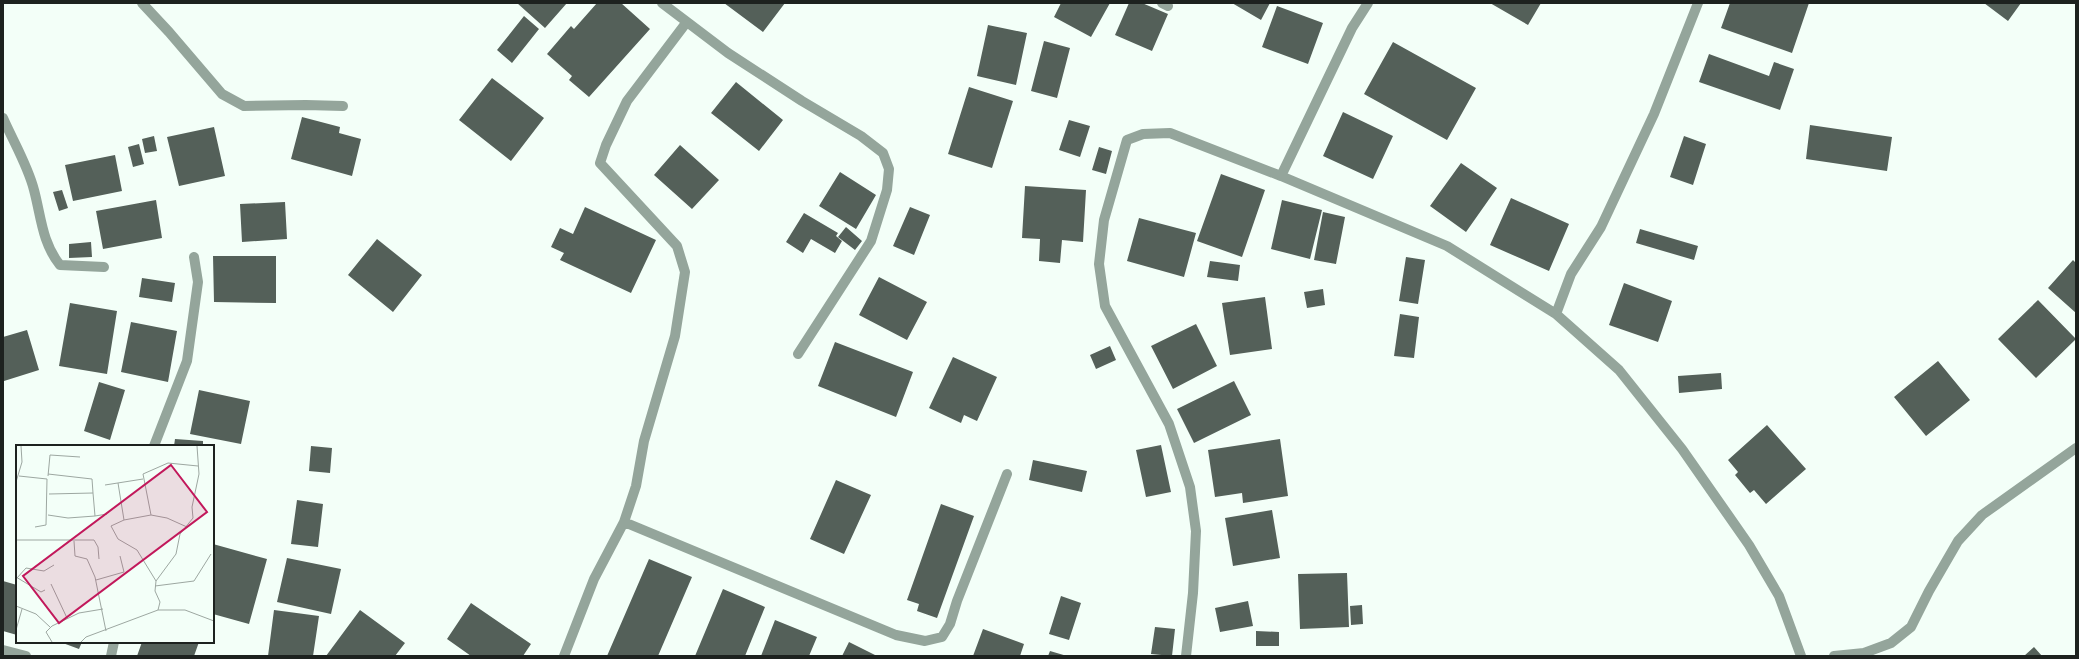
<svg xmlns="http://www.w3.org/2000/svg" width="2079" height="659" font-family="Ubuntu,sans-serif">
<rect width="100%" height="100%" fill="#f3fff8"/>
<path fill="#546059" d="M517 3H567L545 28Z
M597 3H621L650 29 589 97 569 80 572 76 547 54 571 26 574 29Z
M724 3H785L763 32Z
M1061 3H1110L1091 37 1054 17Z
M1129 3H1142L1168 14 1152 51 1115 35Z
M1232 3H1270L1261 20Z
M1490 3H1541L1528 25Z
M1730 3H1809L1792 53 1721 28Z
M1984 3H2021L2008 21Z
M1277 6 1323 23 1308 64 1262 47Z
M524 16 539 29 512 63 497 50Z
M988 25 1027 33 1016 85 977 76Z
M1044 41 1070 48 1057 98 1031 91Z
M1393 42 1476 88 1447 140 1364 94Z
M1709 54 1769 76 1774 62 1794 69 1780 110 1699 82Z
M492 78 544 118 511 161 459 120Z
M736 82 783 120 759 151 711 113Z
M969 87 1013 101 992 168 948 154Z
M1343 112 1393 136 1373 179 1323 156Z
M302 117 340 127 339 133 361 139 352 176 291 159Z
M1069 120 1090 126 1080 157 1059 150Z
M1810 125 1892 137 1887 171 1806 159Z
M214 127 225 176 179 186 167 137Z
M154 136 157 151 145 153 142 139Z
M1684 136 1706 144 1693 185 1670 177Z
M139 144 144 164 133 167 128 147Z
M680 145 719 180 692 209 654 175Z
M1099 147 1112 151 1106 174 1092 170Z
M115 155 122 191 73 201 65 165Z
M1461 163 1497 188 1466 232 1430 206Z
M840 172 876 195 856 229 819 206Z
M1221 174 1265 190 1242 257 1197 241Z
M1025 186 1086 190 1083 242 1062 240 1060 263 1039 261 1040 239 1022 238Z
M62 190 68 208 59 211 53 192Z
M1511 198 1569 224 1549 271 1490 245Z
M156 200 162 238 103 249 96 211Z
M1282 200 1322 210 1310 259 1271 249Z
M285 202 287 239 242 242 240 204Z
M585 207 656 240 631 293 560 260 564 253 551 247 560 228 573 234Z
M910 207 930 215 914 255 893 246Z
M1323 212 1345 217 1336 264 1314 260Z
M804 213 838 233 836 236 842 241 835 253 811 239 803 253 786 242Z
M1139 218 1196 233 1184 277 1127 261Z
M846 227 862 241 855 250 838 237Z
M1640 229 1698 246 1694 260 1636 243Z
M377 239 422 275 393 312 348 275Z
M91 242 92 257 69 258V244Z
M213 256H276V303L214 302Z
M1406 257 1425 260 1418 304 1399 301Z
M2073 260 2076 263V313L2048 288Z
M1210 261 1240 265 1238 281 1207 277Z
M879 277 927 302 907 340 859 315Z
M142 278 175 283 172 302 139 297Z
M1624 283 1672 301 1658 342 1609 325Z
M1323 289 1325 305 1307 308 1304 292Z
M1265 297 1272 349 1230 355 1222 303Z
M2038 300 2076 339 2036 378 1998 339Z
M70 303 117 311 107 374 59 366Z
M1400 314 1419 317 1414 358 1394 356Z
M131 322 177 331 168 382 121 372Z
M1196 324 1217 366 1173 389 1151 346Z
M27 330 39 370 4 381 3 337Z
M835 342 913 372 896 417 818 386Z
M1110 346 1116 360 1096 369 1090 355Z
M953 357 997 377 977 421 964 415 961 423 929 408Z
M1938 361 1970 400 1926 436 1894 397Z
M1721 373 1722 389 1679 393 1678 376Z
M1234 381 1251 415 1194 443 1177 409Z
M99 382 125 390 110 440 84 431Z
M199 390 250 401 241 444 190 434Z
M1767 425 1806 469 1766 504 1754 490 1750 493 1735 475 1738 472 1728 460Z
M175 439 203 441V446H174Z
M1280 439 1288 496 1243 503 1242 493 1215 497 1208 450Z
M1161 445 1171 492 1146 497 1136 450Z
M311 446 332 448 330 473 309 471Z
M1033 460 1087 471 1082 492 1029 480Z
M836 480 871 495 844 554 810 539Z
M297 500 323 504 318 547 291 544Z
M941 504 974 516 937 618 917 611 919 604 907 600Z
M1272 510 1280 558 1233 566 1225 518Z
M213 544 267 559 249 624 213 614Z
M287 558 341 569 331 614 277 602Z
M649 559 692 577 658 656H607Z
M1347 573 1349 627 1300 629 1298 574Z
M3 581 17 585V635L3 631Z
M723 589 765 607 745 656H695Z
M1061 596 1081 603 1069 640 1049 634Z
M1248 601 1253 626 1220 632 1215 608Z
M471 603 531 644 523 656H471L447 639Z
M1362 605 1363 624 1351 625 1350 606Z
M274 610 319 616 313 656H268Z
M360 610 405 643 395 656H326Z
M775 620 817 637 809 656H761Z
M1155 627 1175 629 1172 656 1151 654Z
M983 629 1024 644 1020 656H973Z
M1256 631 1279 632V646H1256Z
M60 642H82L79 649Z
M142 642H199L194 656H137Z
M849 642 877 656H842Z
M2034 647 2042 656H2024Z
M1050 651 1067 656H1048Z"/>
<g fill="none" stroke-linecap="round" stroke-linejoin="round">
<path stroke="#94a59b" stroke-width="10" d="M142 3 169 32 222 94 244 106 306 105 343 106
M662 3 728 53 802 101 861 136 883 153 889 169 887 190 871 241 798 354
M1162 3 1168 6
M3 118C13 141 28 166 34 190 41 216 42 243 60 265L104 267
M1281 176 1352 28 1368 3
M1556 314 1619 370 1682 449 1749 545 1779 596 1801 656
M154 446 187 361 198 282 194 257
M624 522 896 635 925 641 942 637 950 624 957 601 1007 474
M3 650 26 656
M111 656 114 642
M564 656 594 579 624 522 636 486 644 441 675 336 685 272 677 246 600 163 606 145 627 101 686 23
M1186 656 1193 593 1196 531 1190 487 1169 424 1105 306 1099 264 1104 220 1127 140 1143 134 1170 133 1281 176 1447 246 1556 314 1571 274 1601 227 1654 114 1698 3
M1834 656 1864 653 1891 643 1911 627 1929 591 1958 541 1982 515 2076 448"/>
</g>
<g transform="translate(16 445)">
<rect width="198" height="198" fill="#f3fff8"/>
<path fill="none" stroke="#9da7a1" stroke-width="1" d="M32 29 76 34 77 48M3 31 31 34 30 80 19 82M32 31 34 10 64 12M0 37 6 17 5 1M102 38 108 75M89 40 127 34M32 70 52 73 79 71 77 48 33 49M135 70 151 73 171 82M79 71 91 69M0 95H78L82 102 83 114M58 96 59 111 71 114 79 132 90 186M0 132 25 147 29 145M1 133 10 123 28 126 38 120M80 135 108 127 104 111M140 136 121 105 102 94 95 81 108 75 135 70 127 29 152 18 182 21M35 139 51 173M139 141 178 136 195 109M0 161 20 169 34 182M142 165H169L198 176M0 185 6 164M36 197 30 187 36 181 63 168 87 164M65 197 70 192 142 165 144 157 139 146 140 136 160 109 164 89 177 73 176 62 183 29 181 1"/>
<path fill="#c2185b" fill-opacity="0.15" stroke="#c2185b" stroke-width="2" d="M155 20 191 67 43 178 7 131Z"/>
<rect width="198" height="198" fill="none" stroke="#1d221f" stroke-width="2"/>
</g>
<rect width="2079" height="659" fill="none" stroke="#1d221f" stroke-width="8"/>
</svg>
